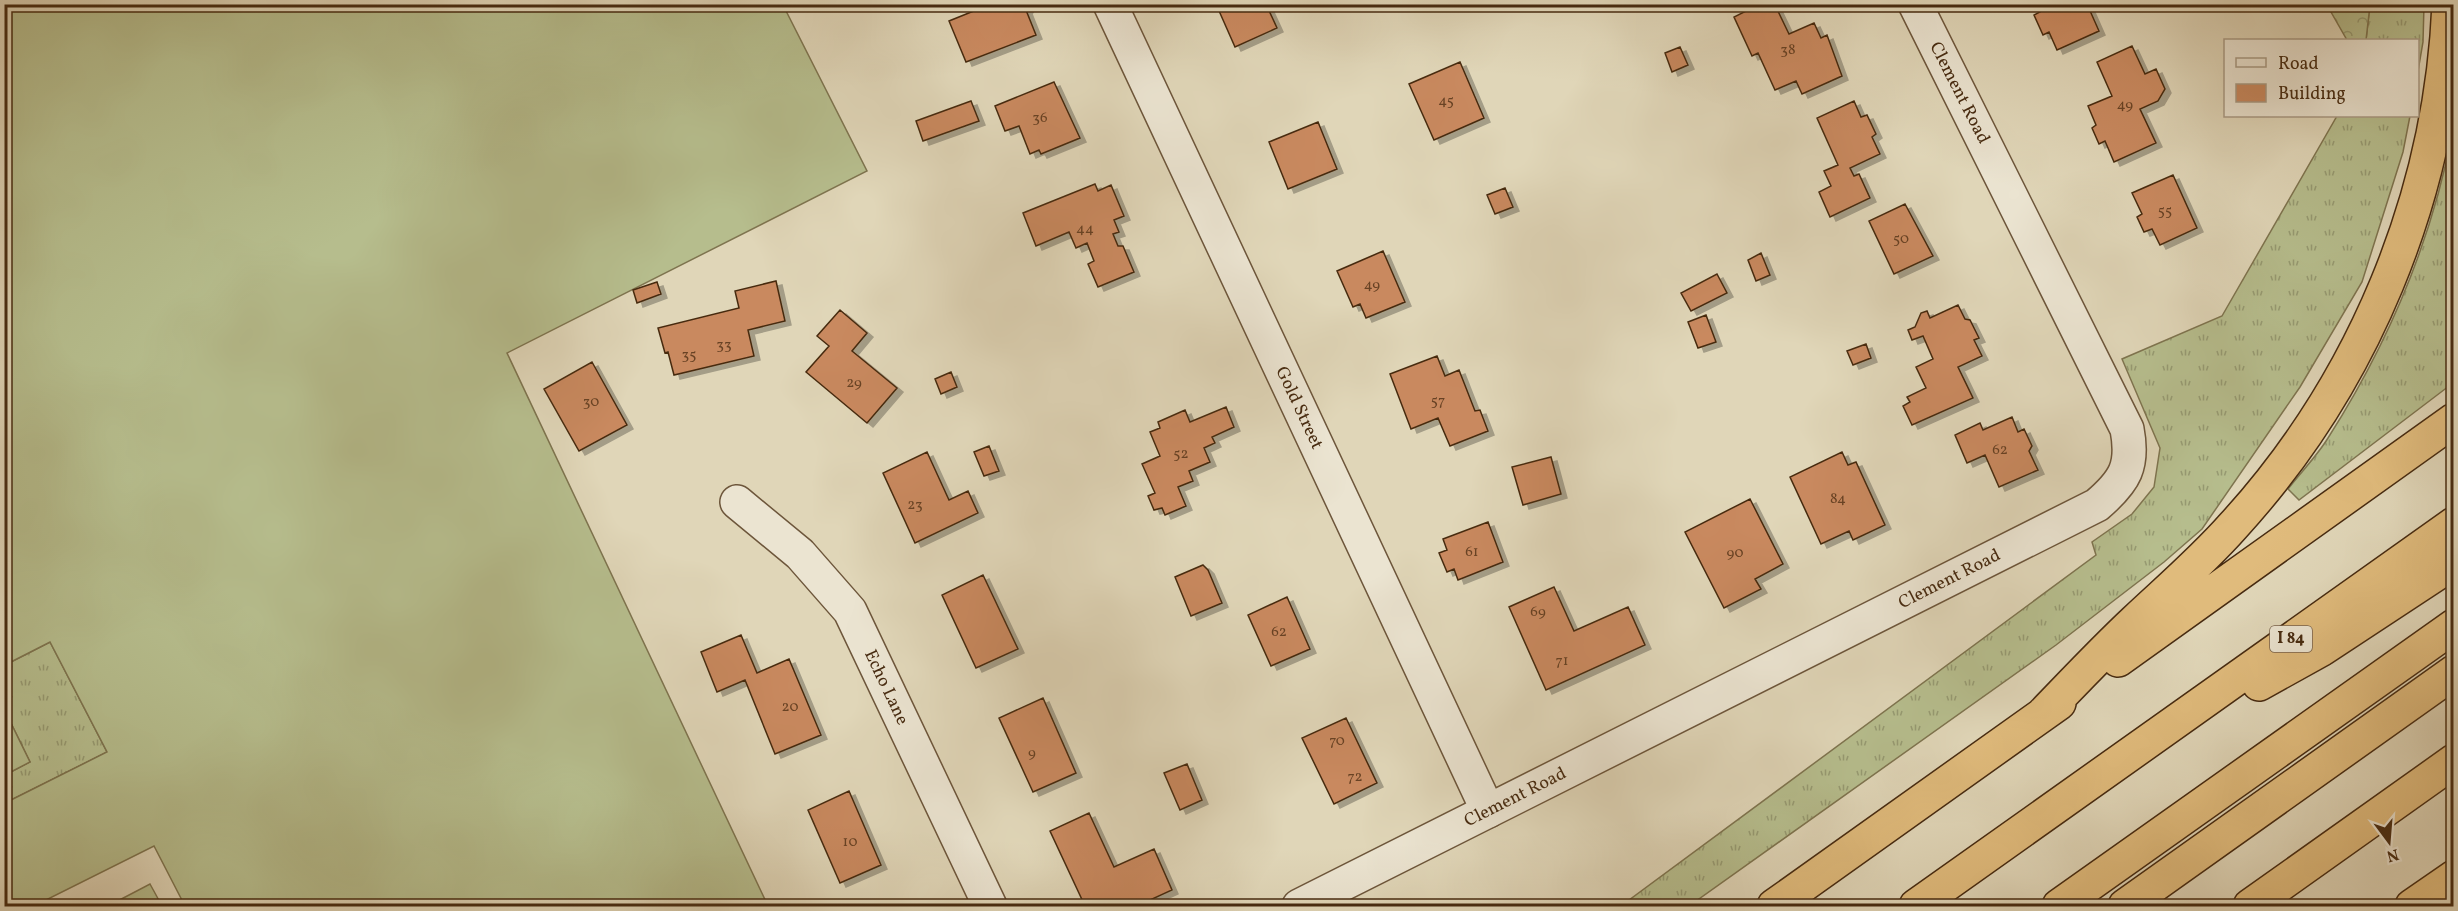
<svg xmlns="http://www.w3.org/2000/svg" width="2458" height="911" font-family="Vollkorn,serif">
<defs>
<pattern id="grass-tufts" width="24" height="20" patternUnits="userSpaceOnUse" patternTransform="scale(1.5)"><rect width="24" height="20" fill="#b6bd8d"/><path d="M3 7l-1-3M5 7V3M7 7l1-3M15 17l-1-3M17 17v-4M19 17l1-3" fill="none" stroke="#969a72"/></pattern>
<pattern id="forest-crowns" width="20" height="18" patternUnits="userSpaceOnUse" patternTransform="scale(1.5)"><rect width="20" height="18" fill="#b6bd8d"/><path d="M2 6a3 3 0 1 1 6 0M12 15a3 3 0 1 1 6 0" fill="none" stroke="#969a72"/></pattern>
<filter id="shadow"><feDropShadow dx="6" dy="4" stdDeviation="0" flood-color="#0004"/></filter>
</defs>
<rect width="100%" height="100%" fill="#e0d6b8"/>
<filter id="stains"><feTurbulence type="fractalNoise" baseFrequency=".00333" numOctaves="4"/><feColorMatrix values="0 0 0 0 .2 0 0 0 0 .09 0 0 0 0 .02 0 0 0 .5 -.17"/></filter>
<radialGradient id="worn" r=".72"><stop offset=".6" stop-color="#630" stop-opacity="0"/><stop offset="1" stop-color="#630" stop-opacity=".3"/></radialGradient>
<path fill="url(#grass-tufts)" stroke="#7e744f" stroke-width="1.5" d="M2370 5H2424L2423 42 2418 71V40H2366Z
M2337 116H2410L2403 152 2362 282 2300 387 2202 529 2164 562 2056 645 1689 906H1621L2096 555 2092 542 2132 514 2154 487 2160 448 2122 359 2222 316Z
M2453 130V383L2299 500 2288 489C2301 472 2317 456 2328 438 2388 344 2432 240 2453 130Z
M50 642 107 752 5 803V775L30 762 5 711V665Z"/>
<path fill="url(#forest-crowns)" stroke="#7e744f" stroke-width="1.5" d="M2327 5H2370L2366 40H2347Z"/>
<path fill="#b6bd8d" stroke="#7e744f" stroke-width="1.5" d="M5 4 783 5 867 171 507 353 768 906H185L154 846 34 906H5V803L107 752 50 642 5 665Z
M5 711 30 762 5 775H4Z
M150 884 162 906H108Z"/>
<path fill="#c9895f" stroke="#472b11" stroke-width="1.5" filter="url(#shadow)" d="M991 4H1030L1026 10 1036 35 966 62 949 21Z
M1216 4H1266L1277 28 1235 47Z
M1760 4 1775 5 1789 34 1814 23 1821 38 1827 35 1842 76 1802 94 1796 81 1775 90 1758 53 1752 56 1734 17Z
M2037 4H2087L2099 31 2057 50 2049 32 2043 35 2034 15 2040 12Z
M2132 46 2145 74 2156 69 2165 89 2158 101 2140 109 2156 143 2114 162 2105 141 2099 144 2092 128 2096 125 2088 106 2112 96 2097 62Z
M1680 47 1688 65 1672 72 1665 53Z
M1460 62 1484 118 1434 140 1409 84Z
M1054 82 1080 138 1041 154 1039 150 1030 154 1019 126 1005 131 995 106Z
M971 101 979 121 923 141 916 121Z
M1854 101 1861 117 1867 115 1876 134 1872 137 1880 154 1850 168 1854 176 1859 174 1870 198 1830 217 1819 192 1831 186 1824 171 1838 165 1817 118Z
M1318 122 1337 169 1288 189 1269 142Z
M2173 175 2197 228 2160 245 2152 229 2144 232 2137 217 2142 214 2132 193Z
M1095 184 1098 191 1111 185 1124 216 1114 220 1119 232 1113 234 1118 246H1123L1134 272 1098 287 1088 264 1094 261 1087 243 1076 248 1069 232 1036 246 1023 213Z
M1505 188 1513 207 1495 214 1487 195Z
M1905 204 1933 256 1894 274 1869 221Z
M1383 251 1405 302 1366 318 1360 304 1353 307 1337 271Z
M1761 253 1770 275 1756 281 1748 260Z
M1717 274 1727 293 1691 311 1681 293Z
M776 281 785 321 748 330 754 356 674 375 668 352 665 353 658 328 739 308 735 291Z
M657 282 661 294 637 303 633 290Z
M1958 305 1965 319 1970 320 1979 338 1974 340 1982 356 1958 367 1973 398 1912 425 1903 406 1910 402 1907 397 1926 388 1916 367 1933 359 1923 336 1912 340 1908 330 1915 327 1921 313 1927 311 1930 318Z
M840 310 867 333 852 351 897 388 867 423 806 372 829 346 817 336Z
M1706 315 1716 342 1698 348 1688 322Z
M1866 344 1871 358 1853 365 1847 351Z
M1437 356 1445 376 1459 370 1475 411 1480 410 1488 431 1450 446 1438 418 1411 429 1390 374Z
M592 362 627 425 579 451 544 389Z
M951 372 957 387 941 394 935 379Z
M1226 407 1234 427 1212 437 1215 443 1204 448 1210 462 1189 471 1193 481 1178 487 1186 506 1165 515 1162 508 1154 510 1148 496 1155 493 1142 464 1160 456 1150 432 1160 428 1158 422 1185 410 1190 422Z
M2012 417 2018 432 2024 429 2032 446 2029 451 2038 470 1999 487 1985 455 1967 463 1955 435 1980 423 1983 430Z
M989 446 999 471 984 476 974 452Z
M927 452 949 500 968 491 978 513 915 543 883 473Z
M1842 452 1848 465 1856 462 1885 525 1853 540 1849 531 1821 544 1790 477Z
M1551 457 1561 494 1523 505 1512 467Z
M1750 499 1783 564 1755 579 1761 589 1724 608 1685 532Z
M1488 522 1503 562 1458 580 1454 569 1447 572 1439 553 1447 550 1443 539Z
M1203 565 1208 570 1222 603 1191 616 1175 577Z
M983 575 1018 649 976 668 942 595Z
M1554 587 1574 631 1628 607 1645 645 1546 690 1509 607Z
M1287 597 1310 649 1271 666 1248 615Z
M741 635 757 673 789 659 821 735 775 754 745 680 717 692 701 652Z
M1043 698 1076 773 1033 792 999 718Z
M1346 718 1377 783 1334 804 1302 738Z
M1187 764 1202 800 1180 810 1164 773Z
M849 791 881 865 840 883 808 810Z
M1089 813 1114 867 1154 849 1172 890 1137 906H1085L1050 831Z"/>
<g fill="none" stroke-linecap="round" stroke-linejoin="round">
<defs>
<g id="minor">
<path id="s1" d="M1110 4 1488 811"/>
<path id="s2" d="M737 502 800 554 850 611 990 906"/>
<path id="s3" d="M1299 906 2097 505C2125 481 2134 466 2127 429L1915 4"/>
</g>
<path id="highway" d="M2118 660 2454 420
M2259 684 2322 649 2454 562
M2043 714C2073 683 2103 651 2135 621 2168 590 2203 560 2233 526 2363 384 2441 197 2449 4
M1774 906 2059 703
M1916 906 2454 524
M2059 906 2454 626
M2125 906 2454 672
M2250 906 2454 761
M2412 906 2454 877"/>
</defs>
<use href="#minor" stroke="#6d563b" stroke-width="36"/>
<use href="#highway" stroke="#472b11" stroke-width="36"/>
<use href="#minor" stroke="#ebe4d1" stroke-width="33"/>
<use href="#highway" stroke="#e0bb7c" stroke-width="33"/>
</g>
<g text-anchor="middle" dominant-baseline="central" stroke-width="4.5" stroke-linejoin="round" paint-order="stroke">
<g font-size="15" fill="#684224">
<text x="1788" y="50">38</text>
<text x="1446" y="101">45</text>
<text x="2125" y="105">49</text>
<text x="1040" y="118">36</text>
<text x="2165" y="211">55</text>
<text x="1085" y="229">44</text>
<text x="1901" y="239">50</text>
<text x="1372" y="285">49</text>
<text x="724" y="345">33</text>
<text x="689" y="355">35</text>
<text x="854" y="383">29</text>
<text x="1438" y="401">57</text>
<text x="591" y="402">30</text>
<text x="2000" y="450">62</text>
<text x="1181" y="454">52</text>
<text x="1838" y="499">84</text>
<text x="915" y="505">23</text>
<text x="1472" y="552">61</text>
<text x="1735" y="553">90</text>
<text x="1538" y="612">69</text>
<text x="1279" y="632">62</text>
<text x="1562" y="661">71</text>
<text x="790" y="707">20</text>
<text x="1337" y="741">70</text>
<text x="1032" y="753">9</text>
<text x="1355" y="777">72</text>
<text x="850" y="842">10</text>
</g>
<rect fill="#ebe4d1" stroke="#78624b" stroke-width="1.5" x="2270" y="626" width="42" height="26" rx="4.5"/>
<g font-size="16" font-weight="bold" fill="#472b11">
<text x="2291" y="639">I 84</text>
</g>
<g font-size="18" fill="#472b11" stroke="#ebe4d1">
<text transform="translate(1959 93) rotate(63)">Clement Road</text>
<text stroke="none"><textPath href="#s1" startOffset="446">Gold Street</textPath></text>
<text stroke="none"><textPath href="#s3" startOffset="728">Clement Road</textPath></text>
<text stroke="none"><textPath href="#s2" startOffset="242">Echo Lane</textPath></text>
<text stroke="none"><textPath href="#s3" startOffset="242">Clement Road</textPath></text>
</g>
</g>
<rect width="2458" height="911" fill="none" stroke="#e0d6b8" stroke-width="24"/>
<rect x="6" y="6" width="2446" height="899" fill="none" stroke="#472b11" stroke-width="3"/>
<rect x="12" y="12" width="2434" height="887" fill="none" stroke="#472b11" stroke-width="1.5"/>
<rect x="2224" y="39" width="195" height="78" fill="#ebe4d1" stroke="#a99a84" stroke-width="1.5"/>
<rect x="2236" y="58" width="30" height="9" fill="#ebe4d1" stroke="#a99a84" stroke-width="1.5"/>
<text x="2278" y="69" font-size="18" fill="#472b11">Road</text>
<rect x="2236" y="84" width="30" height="18" fill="#c9895f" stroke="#a99a84" stroke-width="1.5"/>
<text x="2278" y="99" font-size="18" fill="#472b11">Building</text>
<g transform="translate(2389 842) rotate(164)" stroke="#ebe4d1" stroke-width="4.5" paint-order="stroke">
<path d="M0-4.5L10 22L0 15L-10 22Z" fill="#472b11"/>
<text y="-9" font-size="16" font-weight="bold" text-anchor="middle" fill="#472b11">N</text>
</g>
<rect width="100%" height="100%" filter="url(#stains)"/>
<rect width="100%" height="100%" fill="url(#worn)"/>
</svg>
